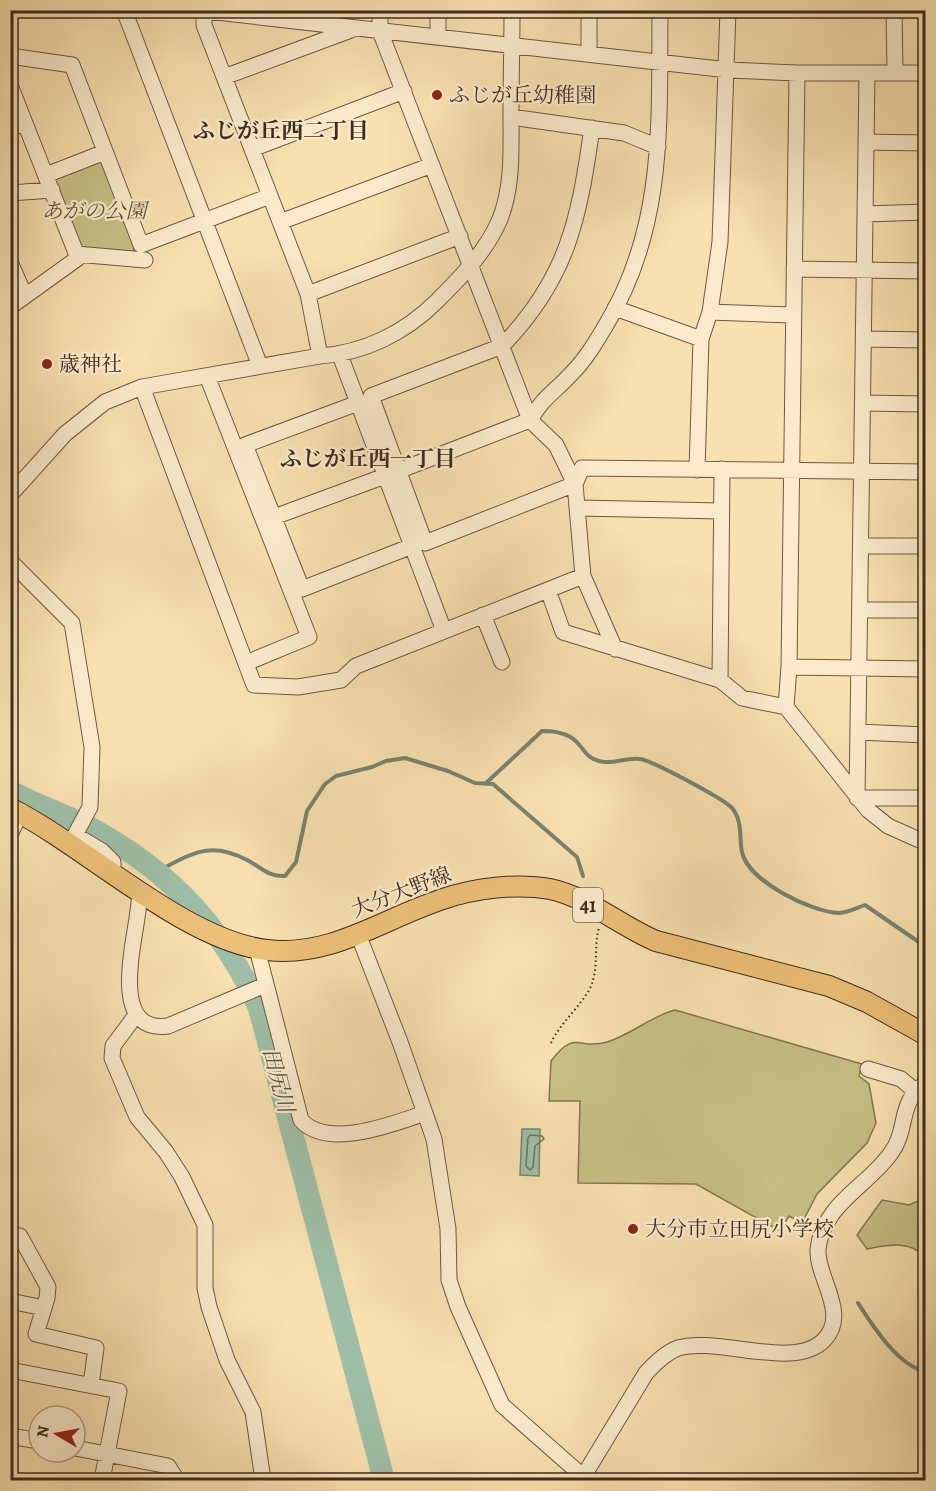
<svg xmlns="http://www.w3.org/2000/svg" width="936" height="1491" font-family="Alegreya,'Noto Serif JP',serif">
<rect width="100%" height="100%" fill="#f9e0b0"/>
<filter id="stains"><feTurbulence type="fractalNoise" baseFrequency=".00333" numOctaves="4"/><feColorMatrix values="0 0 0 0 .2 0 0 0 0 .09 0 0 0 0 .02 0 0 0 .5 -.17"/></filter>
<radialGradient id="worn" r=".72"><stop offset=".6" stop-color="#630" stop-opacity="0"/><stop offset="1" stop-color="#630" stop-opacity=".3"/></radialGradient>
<path fill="#c6c086" stroke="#827652" stroke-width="1.5" d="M101 158 135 246 132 254 81 250 52 177Z
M675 1010 862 1064 859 1076 869 1084 876 1123 867 1143 817 1194 802 1223 789 1216 780 1231 696 1184 578 1183 580 1101H549L551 1061C576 1028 578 1051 607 1042 631 1035 651 1016 675 1010Z
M925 1198V1257C910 1240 889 1245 867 1249L857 1235 882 1200 909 1205Z"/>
<path fill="#9ebea7" stroke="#788370" stroke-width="1.5" d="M522 1129H540L539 1176 520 1175Z"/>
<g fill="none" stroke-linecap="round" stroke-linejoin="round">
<path stroke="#6e7462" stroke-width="1.5" d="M530 1135 542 1136 544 1139 535 1146 533 1167 530 1170 526 1166 528 1138Z"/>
<path stroke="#788370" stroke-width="4" d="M485 784 542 731C586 731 576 755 599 761 612 765 626 757 640 759 651 760 724 799 732 808 743 821 739 839 742 852 748 881 811 912 839 913 847 913 857 908 865 905L926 947
M156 872C191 854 209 840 247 860 261 867 268 877 285 876L296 862 307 811 325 784 336 776 372 767 386 761 405 758 448 771 475 783 493 784 577 857 583 876
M858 1303C873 1326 897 1365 926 1372"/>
<path stroke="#9ebea7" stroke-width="22" d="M10 791C39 807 70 816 98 832 174 875 223 929 259 1008L384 1480"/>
<defs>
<path id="minor" d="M124 10 260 366
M198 10 728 70 797 73H926
M380 10V31L530 420 556 445 575 484 583 576 615 649
M894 10 895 72
M204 11V25L308 294 320 356
M438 37V10
M589 54V10
M10 56 72 65 141 245 270 196
M797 73 789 667 786 707 868 810 888 826 926 843
M867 73 857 798H926
M224 77 351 30
M10 85 78 258 10 307
M511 117 624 133 658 147
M10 126 26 125
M592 128C579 219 568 278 502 346L371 396 425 543 575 484 582 468 926 472
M866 142 926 143
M252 149 404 91
M46 175 105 152
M10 193 52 190
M865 214 926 212
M280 222 432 165
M76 254 145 260
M10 262 25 296
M794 269 926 271
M308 294 460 236
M615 308 701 339
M710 312 720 242 728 10
M864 339 926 340
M340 355 444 631
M207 376 309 637 246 663
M142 387 254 685 298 687 341 680 356 666 583 576
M358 403 245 445 302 589 412 546
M863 403 926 404
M697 470 701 339 710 312 792 315
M398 471 530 420C543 397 555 392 572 373 586 359 596 342 606 325 666 226 659 121 660 10
M10 495 65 434 105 402 142 387 320 356C364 353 405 333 437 301 461 277 486 252 500 219 513 186 511 150 511 115 511 80 512 45 512 10
M579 508 721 511
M274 517 385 476
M861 546H926
M10 561 72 623 92 747 90 807 75 835 102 851 113 862V872
M548 590 563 632 720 680 742 698 786 707
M860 610H926
M483 615 502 662
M789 667 926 669
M720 680 722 469
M858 732 926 735
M10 835 20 813
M144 893 139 902C137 936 106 1034 168 1026L265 985
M358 934 400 1042 434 1139 448 1229 449 1280 458 1307 502 1405 587 1480
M257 949 301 1120C327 1150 393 1124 425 1113
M136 1015 113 1046 112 1058 137 1117 166 1152 182 1177 205 1225V1288L209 1307 227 1360 253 1412 263 1480
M868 1069 901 1079 914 1090
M10 1234 20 1236 48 1287 47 1298 36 1334 96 1348 91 1385
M10 1301 44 1308
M10 1370 119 1391 102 1480
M10 1436 39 1441
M75 1448 168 1466 177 1480
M583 1477 646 1373C655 1363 665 1353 678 1348 718 1336 794 1371 824 1340 850 1314 816 1277 818 1249 823 1204 868 1186 891 1153 909 1129 897 1102 926 1083"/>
<path id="major" d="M10 808C86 846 185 941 267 950 331 958 384 918 443 899 475 888 517 883 550 889 588 897 620 926 656 941L829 986 867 1002 926 1035"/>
</defs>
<use href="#minor" stroke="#6d5842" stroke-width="17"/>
<use href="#major" stroke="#3e2b1e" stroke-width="22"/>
<path stroke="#3e2b1e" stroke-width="2" stroke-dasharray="1.5 3" stroke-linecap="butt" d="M551 1043C560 1022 589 999 593 980 598 963 594 945 599 928"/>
<use href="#minor" stroke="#fbebcc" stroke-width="15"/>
<use href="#major" stroke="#ecc078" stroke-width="20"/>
</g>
<g fill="#8f2418" stroke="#fbebcc" stroke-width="2">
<circle cx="437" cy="95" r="6"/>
<circle cx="47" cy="364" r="6"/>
<circle cx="633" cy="1229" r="6"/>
</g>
<g text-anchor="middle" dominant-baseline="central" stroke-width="4.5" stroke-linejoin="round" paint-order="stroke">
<rect fill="#fbebcc" stroke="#776552" stroke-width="1.5" x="573" y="888" width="30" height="34" rx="4.5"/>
<g font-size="20" font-weight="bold" fill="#3e2b1e">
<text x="588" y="905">41</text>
</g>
<g font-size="21" fill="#3e2b1e" stroke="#fbebcc" text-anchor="start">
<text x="449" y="95">ふじが丘幼稚園</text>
<text x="59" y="364">歳神社</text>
<text x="645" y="1229">大分市立田尻小学校</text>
</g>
<g font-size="21" font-style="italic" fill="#605038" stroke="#fbebcc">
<text x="94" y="211">あがの公園</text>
</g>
<g font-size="21" fill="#3e2b1e" stroke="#fbebcc">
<text transform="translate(401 892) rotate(-21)">大分大野線</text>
</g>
<g font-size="22" font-weight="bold" fill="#3e2b1e" stroke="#fbebcc">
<text x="281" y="131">ふじが丘西二丁目</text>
<text x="368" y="459">ふじが丘西一丁目</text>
</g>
<g font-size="22" font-style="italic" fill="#565040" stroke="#fbebcc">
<text transform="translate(278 1080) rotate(75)">田尻川</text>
</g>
</g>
<rect width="936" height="1491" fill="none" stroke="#f9e0b0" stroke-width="36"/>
<rect x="12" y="12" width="912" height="1467" fill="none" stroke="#3e2b1e" stroke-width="3"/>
<rect x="18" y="18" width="900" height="1455" fill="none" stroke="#3e2b1e" stroke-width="1.5"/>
<g transform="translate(57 1434) rotate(280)"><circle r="28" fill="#fbebcc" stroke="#af9e86" stroke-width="1.5"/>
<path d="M0-4.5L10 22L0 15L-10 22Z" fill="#8f2418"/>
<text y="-9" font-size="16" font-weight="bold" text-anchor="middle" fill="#3e2b1e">N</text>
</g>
<rect width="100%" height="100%" filter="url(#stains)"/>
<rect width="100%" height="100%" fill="url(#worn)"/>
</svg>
